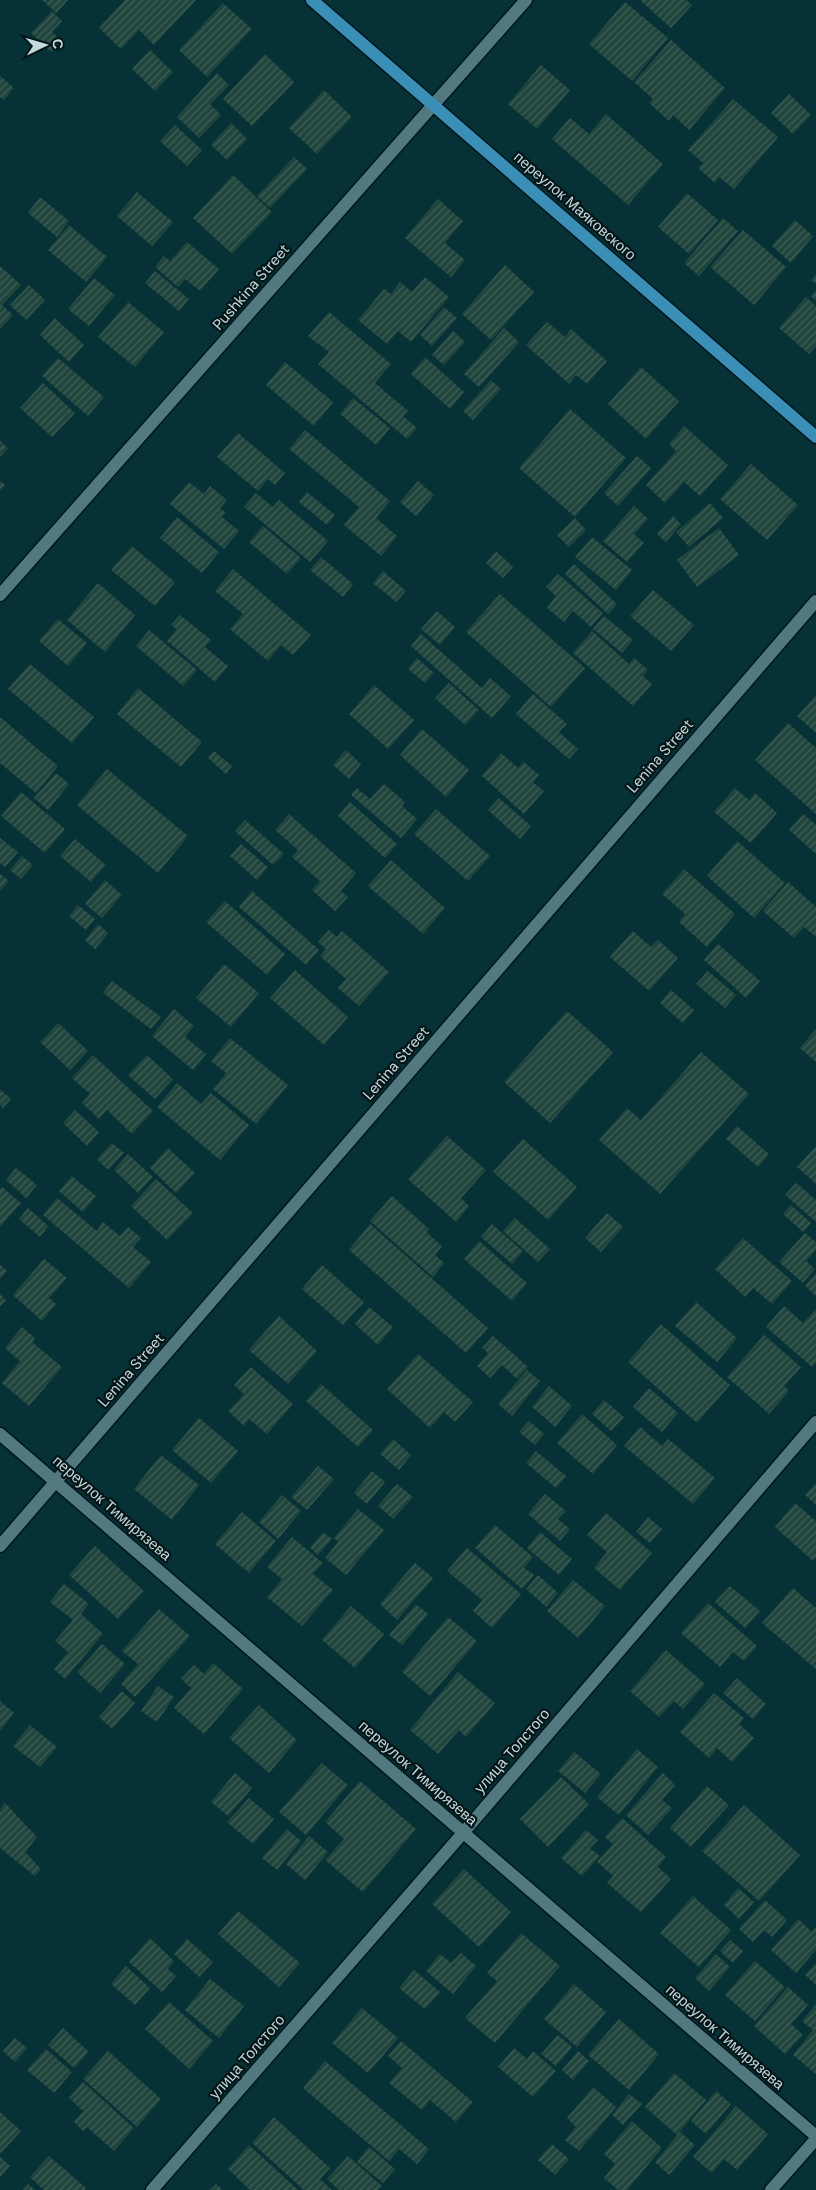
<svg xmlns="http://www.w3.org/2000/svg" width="816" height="2190" font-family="'DM Sans',sans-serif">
<defs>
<pattern id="building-hatch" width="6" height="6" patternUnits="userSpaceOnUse" patternTransform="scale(1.25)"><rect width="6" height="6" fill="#20453c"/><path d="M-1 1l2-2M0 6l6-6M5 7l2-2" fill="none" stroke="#3f5f58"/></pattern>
</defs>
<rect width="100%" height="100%" fill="#063136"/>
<path fill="url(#building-hatch)" d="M42 0H68L56 13Z
M125 0H196L154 45 139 30 121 49 99 28Z
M640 0H686L692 5 671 28Z
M625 2 668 38 632 81 589 44Z
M223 3 252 29 207 77 179 50Z
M52 11 62 21 52 32 61 41 51 52 31 33Z
M671 40 725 88 689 130 673 115 669 121 649 103 653 99 634 82Z
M150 50 173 72 155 91 132 69Z
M265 54 294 82 252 126 223 99Z
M541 65 570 90 537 129 508 104Z
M217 73 229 85 210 104 221 115 199 138 177 117Z
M0 76 14 88 4 100 0 97Z
M324 90 352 117 317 154 289 128Z
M789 94 811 115 793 134 771 113Z
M733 99 778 137 734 189 719 177 715 183 698 168 703 163 688 150Z
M606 114 663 164 628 205 552 139 570 118 589 134Z
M231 123 247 139 227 160 211 145Z
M175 125 202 150 187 166 160 141Z
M294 157 307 169 270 208 257 196Z
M233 175 272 212 232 254 193 218Z
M137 192 173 222 152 246 117 216Z
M687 193 718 220 689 254 658 227Z
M40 197 69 221 57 237 28 213Z
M438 199 463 221 445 243 465 260 451 277 405 238Z
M723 218 738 231 699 276 684 263Z
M795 220 813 236 791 263 772 246Z
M69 225 107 257 86 282 48 250Z
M743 230 786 267 754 305 710 267Z
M187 242 219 269 200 291 185 279 178 287 155 267 164 256 170 261Z
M505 265 534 292 491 340 462 314Z
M0 266 21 285 2 305 13 315 0 329Z
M155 271 189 299 179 311 145 283Z
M816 274V284L811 280Z
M425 277 449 297 411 342 398 331 387 344 358 320 384 289 391 294 400 282 412 292Z
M94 278 115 295 89 326 68 309Z
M29 285 45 300 26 320 10 305Z
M816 290V301L811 296Z
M806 297 816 306V346L809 354 779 328Z
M128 302 164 332 135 367 98 337Z
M444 307 457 318 432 346 420 335Z
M329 312 391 364 375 383 408 411 403 416 417 428 407 439 318 364 329 352 308 336Z
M55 318 84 345 69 362 40 335Z
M547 322 565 337 571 329 607 361 587 384 576 375 569 384 526 345Z
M504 328 519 342 479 387 464 374Z
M453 331 465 342 444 365 432 355Z
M425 357 464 392 450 409 411 374Z
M58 358 104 397 88 416 42 376Z
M285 362 333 402 314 426 266 385Z
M641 367 679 401 646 439 608 404Z
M491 380 501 389 473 420 463 411Z
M43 383 75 413 52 437 20 408Z
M353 398 390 428 376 445 340 414Z
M570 409 626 458 575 517 519 468Z
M684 426 728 465 700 496 684 482 665 503 646 485 676 451 669 444Z
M305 430 390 501 376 518 397 536 381 556 344 525 359 507 289 449Z
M238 433 285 473 275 485 268 479 258 491 217 457Z
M0 441 8 448 0 457Z
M637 456 651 468 618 506 604 493Z
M751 464 798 505 767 540 720 499Z
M0 481 5 485 0 491Z
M418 481 434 495 416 516 400 502Z
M189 482 204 494 210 486 227 500 220 508 226 513 222 517 239 531 224 549 170 504Z
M307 492 335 515 327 525 299 502Z
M256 493 273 507 279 500 328 541 310 562 244 507Z
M710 503 723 518 689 547 676 532Z
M634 506 648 519 634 534 644 543 627 562 603 541Z
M673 516 681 524 666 542 657 534Z
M177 517 219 552 202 573 160 538Z
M575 518 586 530 569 547 557 535Z
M263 526 301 558 287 574 249 542Z
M719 528 739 555 697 587 677 560Z
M592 537 632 570 616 590 575 557Z
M132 546 175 582 155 606 111 570Z
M496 551 513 567 503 578 486 563Z
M321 557 353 584 343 597 310 570Z
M574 564 617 604 608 614 565 574Z
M233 569 311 635 293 655 281 645 268 661 230 629 243 614 215 591Z
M383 571 406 591 396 602 373 583Z
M558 574 603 613 591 627 573 611 564 622 547 608 556 596 546 587Z
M98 583 135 615 105 652 67 620Z
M653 590 694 625 671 651 630 616Z
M500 594 585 668 551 707 466 632Z
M437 611 455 627 440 645 421 629Z
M180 615 211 640 205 647 228 666 215 682 167 641 177 629 171 625Z
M604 616 633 640 622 653 593 629Z
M58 619 87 643 68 666 39 641Z
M149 630 197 670 183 686 136 646Z
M592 631 629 664 634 658 648 670 643 676 652 684 633 706 573 653Z
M421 634 482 688 490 678 511 696 492 718 411 646Z
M417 658 434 673 425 683 408 669Z
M30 664 94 717 72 743 8 689Z
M449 683 479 710 465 725 435 698Z
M374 685 414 720 388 749 349 714Z
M138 688 202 742 181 767 117 714Z
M533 694 567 724 559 732 578 749 569 759 516 714Z
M816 695V733L797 716Z
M0 717 58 766 36 793 0 763Z
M788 723 816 748V814L755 760Z
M422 729 469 770 446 797 400 755Z
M346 750 361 764 349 779 333 765Z
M214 751 232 766 226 774 208 758Z
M501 753 518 768 524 762 539 775 533 782 544 791 524 814 482 776Z
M107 769 188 836 158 873 77 805Z
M56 773 69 784 48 810 34 798Z
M384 784 405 802 402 806 417 819 401 838 351 795 357 788 370 799Z
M735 788 749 800 755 793 777 813 751 843 714 812Z
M21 792 65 829 45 853 1 816Z
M499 798 531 826 520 839 488 810Z
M350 802 397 844 385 858 338 816Z
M436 809 490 856 468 881 414 834Z
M289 814 356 873 341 891 348 897 335 911 312 890 320 881 292 857 298 850 275 830Z
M803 814 816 825V854L789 830Z
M245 820 284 854 273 865 235 831Z
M0 838 18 852 5 867 0 863Z
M75 839 106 865 91 882 60 856Z
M737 841 785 883 754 918 707 876Z
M241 844 268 867 257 880 230 856Z
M22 856 33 865 21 879 10 870Z
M391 860 445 908 423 934 368 886Z
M684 869 735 914 707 947 679 922 685 914 662 894Z
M0 874 9 881 0 891Z
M105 880 122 895 102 918 85 904Z
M788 882 816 907V937L804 927 794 938 763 911Z
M252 891 319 950 306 965 239 907Z
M225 901 285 954 267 975 206 922Z
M78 905 95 919 86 930 69 916Z
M98 924 108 933 95 949 85 940Z
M329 930 337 937 342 931 389 972 359 1006 338 988 346 979 320 956 326 949 318 942Z
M633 931 651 947 658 940 678 958 649 991 610 957Z
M718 944 760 981 746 998 704 960Z
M224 964 259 993 231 1027 196 998Z
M295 970 348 1017 324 1045 270 998Z
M708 971 736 995 725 1008 696 984Z
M112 981 161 1017 151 1029 103 993Z
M671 990 694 1010 683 1023 660 1003Z
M174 1009 194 1026 185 1037 206 1054 193 1070 152 1036Z
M567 1011 613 1052 550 1123 504 1082Z
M58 1023 88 1051 70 1070 40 1042Z
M816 1029V1062L800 1048Z
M230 1038 288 1085 256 1124 213 1089 226 1073 211 1061Z
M701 1052 749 1094 660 1194 599 1140 627 1108 641 1120Z
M93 1055 153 1111 132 1134 107 1110 99 1119 82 1103 90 1094 72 1078Z
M147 1055 173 1079 155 1099 128 1075Z
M177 1083 201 1104 211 1093 249 1125 220 1160 157 1107Z
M0 1089 11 1099 3 1108 0 1105Z
M75 1110 99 1132 87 1146 63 1123Z
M737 1126 769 1154 758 1167 726 1139Z
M447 1136 486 1170 461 1198 469 1206 456 1222 408 1179Z
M523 1139 577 1187 548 1220 493 1172Z
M112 1143 124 1153 108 1170 97 1159Z
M816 1146V1184L797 1167Z
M168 1148 195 1173 176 1193 150 1168Z
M128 1154 153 1177 138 1193 114 1170Z
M16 1168 37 1185 26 1198 6 1180Z
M72 1176 96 1196 83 1212 59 1191Z
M156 1179 193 1213 167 1240 131 1206Z
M796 1183 816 1200V1222L785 1195Z
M2 1187 21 1203 0 1227V1189Z
M392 1196 429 1229 426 1232 442 1246 435 1255 444 1263 433 1277 370 1221Z
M57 1198 97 1231 103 1222 120 1236 128 1227 141 1238 133 1247 151 1262 129 1288 43 1215Z
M791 1205 811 1223 803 1232 783 1214Z
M28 1208 48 1226 40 1237 19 1219Z
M607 1213 623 1227 601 1252 585 1238Z
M515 1218 550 1249 538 1262 503 1231Z
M370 1224 488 1328 466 1353 349 1250Z
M492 1224 523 1251 512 1264 481 1237Z
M805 1233 816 1242V1250L806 1261 815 1269 803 1283 779 1262Z
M743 1238 792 1281 772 1304 753 1288 745 1297 715 1269Z
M479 1241 527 1283 512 1301 464 1259Z
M44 1259 67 1278 49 1298 56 1304 42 1321 13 1295Z
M0 1265 7 1271 0 1279Z
M322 1265 364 1302 343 1325 302 1289Z
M816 1273V1296L805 1286Z
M0 1294 6 1300 0 1306Z
M696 1302 737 1338 717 1362 675 1326Z
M784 1306 803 1323 816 1309V1363L812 1367 766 1327Z
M369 1307 393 1327 378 1345 355 1324Z
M279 1316 317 1351 288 1384 249 1350Z
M661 1324 730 1385 697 1423 628 1362Z
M22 1327 35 1338 32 1342 62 1367 29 1406 2 1383 20 1361 5 1348Z
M764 1335 801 1367 784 1386 789 1391 769 1414 727 1377Z
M493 1336 528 1367 517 1379 502 1365 490 1378 477 1366 488 1353 482 1348Z
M418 1354 473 1402 455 1422 444 1412 430 1428 387 1389Z
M251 1367 293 1404 267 1434 249 1419 244 1426 228 1411 244 1394 234 1385Z
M527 1370 540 1381 512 1416 498 1404Z
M321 1384 373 1430 358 1447 306 1401Z
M549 1386 572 1406 555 1427 532 1407Z
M649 1388 678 1413 662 1432 633 1407Z
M604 1400 624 1417 611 1431 592 1414Z
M582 1414 617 1445 593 1474 557 1443Z
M199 1418 238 1451 211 1483 172 1450Z
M529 1421 544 1434 535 1445 519 1432Z
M640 1427 662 1446 668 1439 715 1478 693 1504 624 1446Z
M393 1439 411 1455 399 1470 380 1454Z
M536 1451 566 1476 556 1488 526 1463Z
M161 1455 199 1485 172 1520 134 1489Z
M318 1466 334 1479 307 1510 291 1497Z
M372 1471 385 1482 367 1504 354 1493Z
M816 1483V1505L805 1495Z
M397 1484 413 1497 393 1519 378 1506Z
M545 1494 566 1511 558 1519 570 1529 560 1541 528 1514Z
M282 1495 301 1511 278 1539 259 1522Z
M795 1503 816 1521V1558L813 1561 775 1527Z
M358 1509 384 1530 346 1575 325 1558 338 1542 334 1538Z
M242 1512 276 1541 249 1573 215 1544Z
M606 1513 652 1553 620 1590 594 1568 607 1552 587 1535Z
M648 1517 662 1529 650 1543 636 1532Z
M495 1525 533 1557 524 1568 534 1575 522 1589 475 1548Z
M323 1532 332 1539 318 1555 310 1548Z
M540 1532 572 1559 559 1575 527 1548Z
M292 1537 323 1563 313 1574 333 1590 302 1626 267 1597 282 1579 267 1567Z
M95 1546 144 1591 118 1619 69 1575Z
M467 1548 521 1594 492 1628 473 1611 482 1600 447 1571Z
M415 1563 433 1578 397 1620 380 1604Z
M538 1575 558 1593 546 1607 526 1589Z
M573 1580 605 1606 578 1638 547 1611Z
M64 1584 89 1604 81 1614 103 1634 65 1679 54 1669 68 1652 55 1641 73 1620 50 1602Z
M730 1586 760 1611 745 1628 715 1602Z
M793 1588 816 1608V1669L762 1623Z
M708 1603 757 1646 744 1661 733 1652 720 1667 681 1633Z
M416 1604 428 1614 402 1645 389 1635Z
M351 1606 384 1634 355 1668 322 1640Z
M159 1609 190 1636 135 1697 121 1684 138 1664 122 1651Z
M448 1617 477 1641 430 1696 402 1672Z
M102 1644 125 1664 100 1693 77 1672Z
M666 1650 705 1684 683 1709 674 1701 659 1717 630 1691Z
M213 1663 243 1689 204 1734 174 1708 191 1688 181 1679 194 1665 204 1674Z
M458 1672 495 1703 466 1737 459 1730 438 1754 410 1730Z
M737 1678 766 1704 753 1719 723 1693Z
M158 1686 174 1697 157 1722 141 1711Z
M122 1691 135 1703 112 1729 99 1717Z
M714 1693 744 1718 739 1724 754 1738 732 1762 717 1748 709 1758 680 1732Z
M0 1701 14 1713 0 1731Z
M259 1705 297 1740 269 1773 229 1738Z
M30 1725 57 1747 40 1767 13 1746Z
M637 1749 658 1767 619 1815 597 1797Z
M574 1752 601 1774 585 1793 558 1771Z
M322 1763 348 1785 306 1835 279 1812Z
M235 1773 252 1788 228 1816 211 1802Z
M663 1773 675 1785 662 1800 672 1808 648 1835 626 1815Z
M561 1777 589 1804 548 1847 520 1819Z
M360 1781 416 1829 363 1892 325 1860 344 1839 325 1822Z
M707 1786 729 1805 691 1847 670 1828Z
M249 1798 274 1819 253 1844 227 1822Z
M5 1803 37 1837 25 1852 41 1869 35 1876 0 1848V1810Z
M744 1805 800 1855 759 1901 702 1851Z
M622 1818 666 1857 658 1867 671 1879 641 1912 607 1883 613 1876 597 1862 613 1844 605 1837Z
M287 1829 301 1841 277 1870 262 1858Z
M586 1830 598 1840 590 1848 600 1856 582 1876 561 1858Z
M309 1836 328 1852 305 1880 286 1864Z
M464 1869 511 1912 479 1947 432 1904Z
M738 1888 754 1902 739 1919 724 1905Z
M693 1896 731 1930 699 1967 660 1933Z
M765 1900 787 1920 772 1937 764 1930 753 1942 739 1929Z
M238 1911 300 1963 279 1987 218 1934Z
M798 1919 812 1932 816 1927V1950L796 1973 771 1950Z
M521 1933 560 1966 495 2043 465 2018 497 1981 487 1973Z
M150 1938 174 1961 168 1969 176 1976 162 1992 129 1962Z
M187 1939 213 1962 199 1977 174 1954Z
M730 1940 743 1951 733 1963 720 1951Z
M461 1953 476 1966 453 1994 426 1971 440 1954 451 1963Z
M716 1954 730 1967 709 1991 695 1978Z
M755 1961 785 1987 755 2021 725 1995Z
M816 1963V1985L805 1975Z
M126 1966 150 1988 135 2005 111 1984Z
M414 1970 440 1992 425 2009 399 1988Z
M210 1979 244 2006 219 2038 185 2010Z
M574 1984 606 2012 577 2047 544 2019Z
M788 1987 808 2005 791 2024 803 2035 785 2054 754 2026Z
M169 2002 213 2041 189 2069 145 2029Z
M816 2004V2074L793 2055 813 2030 802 2021Z
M362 2008 398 2038 368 2073 332 2043Z
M619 2019 659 2054 629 2090 588 2055Z
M63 2028 89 2052 74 2068 48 2045Z
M558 2035 572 2047 556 2066 541 2054Z
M15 2038 27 2048 15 2062 3 2051Z
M401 2041 473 2102 456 2122 430 2100 422 2110 389 2083 402 2068 388 2056Z
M514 2048 527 2059 533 2051 556 2071 533 2097 498 2067Z
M46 2049 72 2072 54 2093 27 2070Z
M108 2051 161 2099 137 2127 83 2079Z
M578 2051 589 2061 573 2080 562 2070Z
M325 2061 429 2149 417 2164 399 2149 389 2161 303 2088Z
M674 2073 706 2100 677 2135 645 2107Z
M83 2082 134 2128 114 2151 87 2127 83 2131 74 2122 83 2111 69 2098Z
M593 2087 616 2107 579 2151 565 2140 576 2127 567 2118Z
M716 2091 731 2104 706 2134 691 2121Z
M629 2094 642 2104 623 2125 612 2115Z
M736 2106 768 2134 737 2170 724 2159 712 2173 693 2157Z
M0 2112 21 2131 1 2153 0 2152Z
M274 2117 330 2168 320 2179 332 2190H304L252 2143Z
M632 2121 662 2148 627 2190H618L604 2178 615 2164 604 2154Z
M680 2132 695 2145 669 2175 655 2162Z
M552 2144 569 2159 555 2175 538 2160Z
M249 2145 298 2190H250L228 2169Z
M369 2147 395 2169 383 2183 357 2162Z
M49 2156 86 2188 84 2190H44L30 2177Z
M348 2156 382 2186 378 2190H339L327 2179Z
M0 2157 10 2166 0 2177Z
M28 2184 35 2190H23Z
M216 2184 223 2190H210Z"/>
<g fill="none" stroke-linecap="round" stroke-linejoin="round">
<defs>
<path id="minor" d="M0 595 526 0
M0 1434 816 2136
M0 1546 816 601
M152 2190 463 1833 816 1422
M771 2190 816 2139"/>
<path id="major" d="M312 0 816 437"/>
</defs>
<use href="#minor" stroke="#00181c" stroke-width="15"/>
<use href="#major" stroke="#00181c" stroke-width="15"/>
<use href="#minor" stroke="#52797f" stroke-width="12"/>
<use href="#major" stroke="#3b8fb7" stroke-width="12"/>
</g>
<g text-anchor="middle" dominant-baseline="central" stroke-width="4.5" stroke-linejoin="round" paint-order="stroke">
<g font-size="15" fill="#c5dadd" stroke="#061618">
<text transform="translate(575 206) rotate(41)">переулок Маяковского</text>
<text transform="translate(251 287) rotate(-49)">Pushkina Street</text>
<text transform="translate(660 756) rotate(-49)">Lenina Street</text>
<text transform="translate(396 1063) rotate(-49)">Lenina Street</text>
<text transform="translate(131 1370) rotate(-49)">Lenina Street</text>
<text transform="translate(112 1508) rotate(41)">переулок Тимирязева</text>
<text transform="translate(512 1751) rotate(-49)">улица Толстого</text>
<text transform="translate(418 1773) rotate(41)">переулок Тимирязева</text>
<text transform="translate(725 2037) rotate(41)">переулок Тимирязева</text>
<text transform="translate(247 2057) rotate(-49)">улица Толстого</text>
</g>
</g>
<g transform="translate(45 45) rotate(85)" stroke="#061618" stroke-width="4" paint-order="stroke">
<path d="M0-4L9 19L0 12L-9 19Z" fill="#c5dadd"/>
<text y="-8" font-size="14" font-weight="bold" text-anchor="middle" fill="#c5dadd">С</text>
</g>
</svg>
